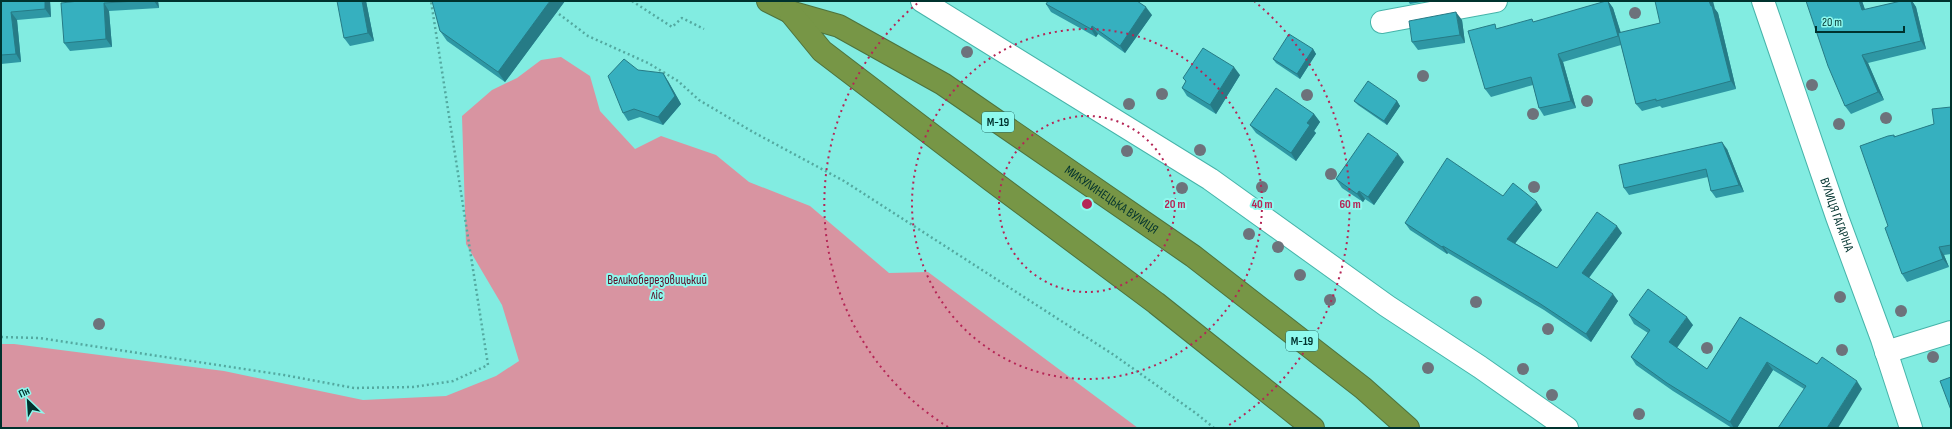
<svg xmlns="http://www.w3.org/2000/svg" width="1952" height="429" font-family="'Sofia Sans Condensed',sans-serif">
<rect width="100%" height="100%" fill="#82ece1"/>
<path fill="#d894a1" d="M561 57 590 76 600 111 635 149 661 136 716 155 749 182 810 206 889 273 928 272 1138 428H1V344H14L224 371 363 400 446 396 496 376 519 361 502 305 466 244 462 116 492 90 517 78 541 60Z"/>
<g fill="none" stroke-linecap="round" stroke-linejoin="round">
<defs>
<g id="minor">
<path d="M922 1 1210 179 1387 306 1480 367 1567 428"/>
<path id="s1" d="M1763 1 1837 217 1882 339 1911 428"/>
<path d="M1382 22 1496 1"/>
<path d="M1886 352 1951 332"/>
</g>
<g id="highway">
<path id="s2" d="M768 1 790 12 839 26 943 84 1193 256 1363 388 1408 428"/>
<path d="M790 12 822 51 991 180 1156 303 1313 428"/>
</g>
</defs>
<use href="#minor" stroke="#46b4aa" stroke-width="24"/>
<use href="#highway" stroke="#4d733e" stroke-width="24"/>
<path stroke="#53a9a0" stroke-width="2.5" stroke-dasharray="2 3" stroke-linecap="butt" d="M632 1 672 27 682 18 704 29
M555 11 588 36 648 63 678 81 699 100 753 132 844 181 1114 355 1197 414 1214 428
M1 337 40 338 284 375 354 388 413 387 453 381 488 365 431 1"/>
<use href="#minor" stroke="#fff" stroke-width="22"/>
<use href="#highway" stroke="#779646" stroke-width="22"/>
</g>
<g fill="#6d727b">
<circle cx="1635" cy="13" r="6"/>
<circle cx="967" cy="52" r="6"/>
<circle cx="1423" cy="76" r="6"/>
<circle cx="1812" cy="85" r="6"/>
<circle cx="1162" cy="94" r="6"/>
<circle cx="1307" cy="95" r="6"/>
<circle cx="1587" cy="101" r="6"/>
<circle cx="1129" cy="104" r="6"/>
<circle cx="1533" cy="114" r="6"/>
<circle cx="1886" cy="118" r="6"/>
<circle cx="1839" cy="124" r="6"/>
<circle cx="1200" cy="150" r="6"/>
<circle cx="1127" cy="151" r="6"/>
<circle cx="1331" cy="174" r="6"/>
<circle cx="1262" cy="187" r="6"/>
<circle cx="1534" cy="187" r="6"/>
<circle cx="1182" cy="188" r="6"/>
<circle cx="1249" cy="234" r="6"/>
<circle cx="1278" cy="247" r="6"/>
<circle cx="1300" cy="275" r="6"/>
<circle cx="1840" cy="297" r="6"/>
<circle cx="1330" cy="300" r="6"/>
<circle cx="1476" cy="302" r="6"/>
<circle cx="1901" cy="311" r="6"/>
<circle cx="99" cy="324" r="6"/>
<circle cx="1548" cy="329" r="6"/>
<circle cx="1707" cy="348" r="6"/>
<circle cx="1842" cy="350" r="6"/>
<circle cx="1933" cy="357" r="6"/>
<circle cx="1428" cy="368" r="6"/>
<circle cx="1523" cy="369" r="6"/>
<circle cx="1552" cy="395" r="6"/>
<circle cx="1639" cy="414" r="6"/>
</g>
<path fill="#2e97a4" d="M1 1H50L51 17 17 20 21 62 1 64Z
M79 1H158L159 8 109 11 112 47 70 51 64 43Z
M366 1 374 41 350 46 344 38Z
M565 1 505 82 447 41 440 31Z
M1408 1H1427L1410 4Z
M1608 1 1613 8 1621 33 1715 9 1718 13 1736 89 1662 108 1660 106 1642 111 1636 104 1621 45 1563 62 1576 108 1544 116 1539 108 1533 85 1491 97 1485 89 1498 28 1534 22Z
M1862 1 1865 10 1901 1H1912L1916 7 1926 49 1868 63 1884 100 1851 114 1845 106Z
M1046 4 1152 15 1125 53 1098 34 1096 37 1051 12Z
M1462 20 1465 43 1418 50 1412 42Z
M1313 49 1316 54 1300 79 1276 63 1273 59Z
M638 70 668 81 681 104 663 125 640 117 628 121 623 113Z
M1240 75 1216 114 1187 96 1182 88 1186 82 1183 78Z
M1354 101H1397L1400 106 1387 125 1358 105Z
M1951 107V254L1944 255 1949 267 1907 282 1902 274 1888 226 1894 135 1895 137 1934 124Z
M1314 114 1320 122 1314 131 1316 133 1296 161 1256 133 1250 125Z
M1727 149 1744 192 1716 198 1711 191 1708 177 1629 195 1624 188Z
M1404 162 1374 205 1365 199 1363 202 1342 188 1336 179Z
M1503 196 1542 210 1515 243 1557 268 1622 233 1589 278 1618 301 1591 342 1544 310 1448 253 1447 254 1410 230 1405 223Z
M1629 315 1693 325 1677 348 1707 369 1740 317 1817 364 1862 389H1804L1773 370 1737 428H1732L1673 391 1636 365 1631 357 1648 333 1634 324Z"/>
<path fill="#267b86" d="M45 1H50L51 17 45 9Z
M154 1H158L159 8Z
M362 1H366L374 41 368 33Z
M550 1H565L505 82 498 72Z
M1608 1 1613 8 1624 44 1618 36Z
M1709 1H1713L1715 9 1718 13 1736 89 1731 81Z
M1859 1H1862L1868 18 1862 10Z
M1911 1H1912L1916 7 1926 49 1921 41Z
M104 3 109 11 112 47 106 39Z
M1146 7 1152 15 1125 53 1120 46Z
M11 12 17 20 21 62 16 54Z
M1456 12 1462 20 1465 43 1460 35Z
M1092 26 1098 34 1096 37 1091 29Z
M1313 49 1316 54 1300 79 1297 74Z
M1558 54 1563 62 1576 108 1571 101Z
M1862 55 1868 63 1884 100 1878 92Z
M1234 67 1240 75 1216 114 1210 105Z
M663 73 668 81 681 104 663 125 658 117Z
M1397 101 1400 106 1387 125 1384 121Z
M1314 114 1320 122 1314 131 1316 133 1296 161 1291 153 1307 123Z
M1722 142 1727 149 1744 192 1739 185Z
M1398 154 1404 162 1374 205 1368 197Z
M1359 191 1365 199 1363 202 1357 194Z
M1537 202 1542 210 1513 246 1507 239Z
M1617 226 1622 233 1587 280 1582 273Z
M1443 246 1448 253 1447 254 1442 247Z
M1939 247 1944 255 1949 267 1943 259Z
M1613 294 1618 301 1591 342 1586 334Z
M1687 317 1693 325 1675 350 1669 342Z
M1767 362 1773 370 1737 428H1734L1730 422Z
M1857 381 1862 389 1838 428H1827Z"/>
<path fill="#36b0bf" stroke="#267b86" d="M1 1H45V9L11 12 16 54 1 55Z
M79 1H136L104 3 106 39 64 43 61 3Z
M337 1H362L368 33 344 38Z
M432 1H550L498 72 440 31Z
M1048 1H1137L1146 7 1120 46 1092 26 1091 29 1046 4Z
M1606 1H1608L1618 36 1558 54 1571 101 1539 108 1531 77 1485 89 1468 31 1495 24 1496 29 1532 19 1533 22Z
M1655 1H1709L1711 6H1712L1731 81 1656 101V99L1636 104 1618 33 1660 23Z
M1806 1H1859L1862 10 1901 1H1911L1921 41 1862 55 1878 92 1845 106 1828 66Z
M1456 12 1460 35 1412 42 1409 21Z
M1289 34 1313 49 1297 74 1273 59Z
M1203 48 1234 67 1210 105 1182 88 1186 81 1183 78Z
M624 59 638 70 663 73 675 96 658 117 634 109 623 113 608 76Z
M1368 81 1397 101 1384 121 1354 101Z
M1276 88 1314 114 1307 123 1310 125 1291 153 1250 125Z
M1951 107V245L1939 247 1943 259 1902 274 1885 228 1888 226 1860 146 1888 136 1894 135V137L1934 124 1932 109Z
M1368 133 1398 154 1368 197 1359 191 1357 194 1336 179Z
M1722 142 1739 185 1711 191 1706 169 1624 188 1619 165Z
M1447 158 1503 196 1513 183 1537 202 1507 239 1557 268 1597 212 1617 226 1582 273 1613 294 1586 334 1539 303 1443 246 1442 247 1405 223Z
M1648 289 1687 317 1669 342 1707 369 1740 317 1817 364 1822 357 1857 381 1827 428H1778L1806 386 1767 362 1730 422 1667 383 1631 357 1650 330 1629 315Z
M1951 377V410L1940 381Z"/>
<g fill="none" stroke="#b52656" stroke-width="2" stroke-dasharray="2 4">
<circle cx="1087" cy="204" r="88"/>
<circle cx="1087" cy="204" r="175"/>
<path d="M948 427A263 263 0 0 1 920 1M1254 1A263 263 0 0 1 1226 427"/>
</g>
<g text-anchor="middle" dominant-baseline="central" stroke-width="4" stroke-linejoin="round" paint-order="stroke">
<g fill="#8ff9ee" stroke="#2b6e68" stroke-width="1">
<rect x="982" y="112" width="32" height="20" rx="3"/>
<rect x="1286" y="331" width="32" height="20" rx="3"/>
</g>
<g font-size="12" font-weight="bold" fill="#00322e">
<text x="998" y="122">М-19</text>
<text x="1302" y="341">М-19</text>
</g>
<g font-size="13" fill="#00322e" stroke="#8ff9ee">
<text stroke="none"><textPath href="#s2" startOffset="399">МИКУЛИНЕЦЬКА ВУЛИЦЯ</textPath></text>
<text stroke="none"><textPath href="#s1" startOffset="226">ВУЛИЦЯ ГАГАРІНА</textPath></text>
</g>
<g font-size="13" fill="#5b0f28" stroke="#8ff9ee">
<text x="657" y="280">Великоберезовицький<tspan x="657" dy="15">ліс</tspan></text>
</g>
</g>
<circle cx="1087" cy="204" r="6" fill="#b52656" stroke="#8ff9ee" stroke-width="2"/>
<g font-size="12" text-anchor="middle" font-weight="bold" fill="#b52656" stroke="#8ff9ee" stroke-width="4" stroke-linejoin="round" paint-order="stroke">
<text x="1175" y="208">20 m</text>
<text x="1262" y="208">40 m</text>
<text x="1350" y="208">60 m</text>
</g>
<rect width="1952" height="429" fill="none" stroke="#00322e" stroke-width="4"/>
<g transform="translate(28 401) rotate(335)" stroke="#8ff9ee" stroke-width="3" paint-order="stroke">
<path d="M0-3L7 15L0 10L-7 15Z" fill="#00322e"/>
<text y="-6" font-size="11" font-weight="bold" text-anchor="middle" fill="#00322e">Пн</text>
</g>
<path d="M1816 26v6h88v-6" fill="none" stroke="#00322e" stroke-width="2"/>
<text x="1822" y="26" font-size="12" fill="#00322e" stroke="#8ff9ee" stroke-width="3" paint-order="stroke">20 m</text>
</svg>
